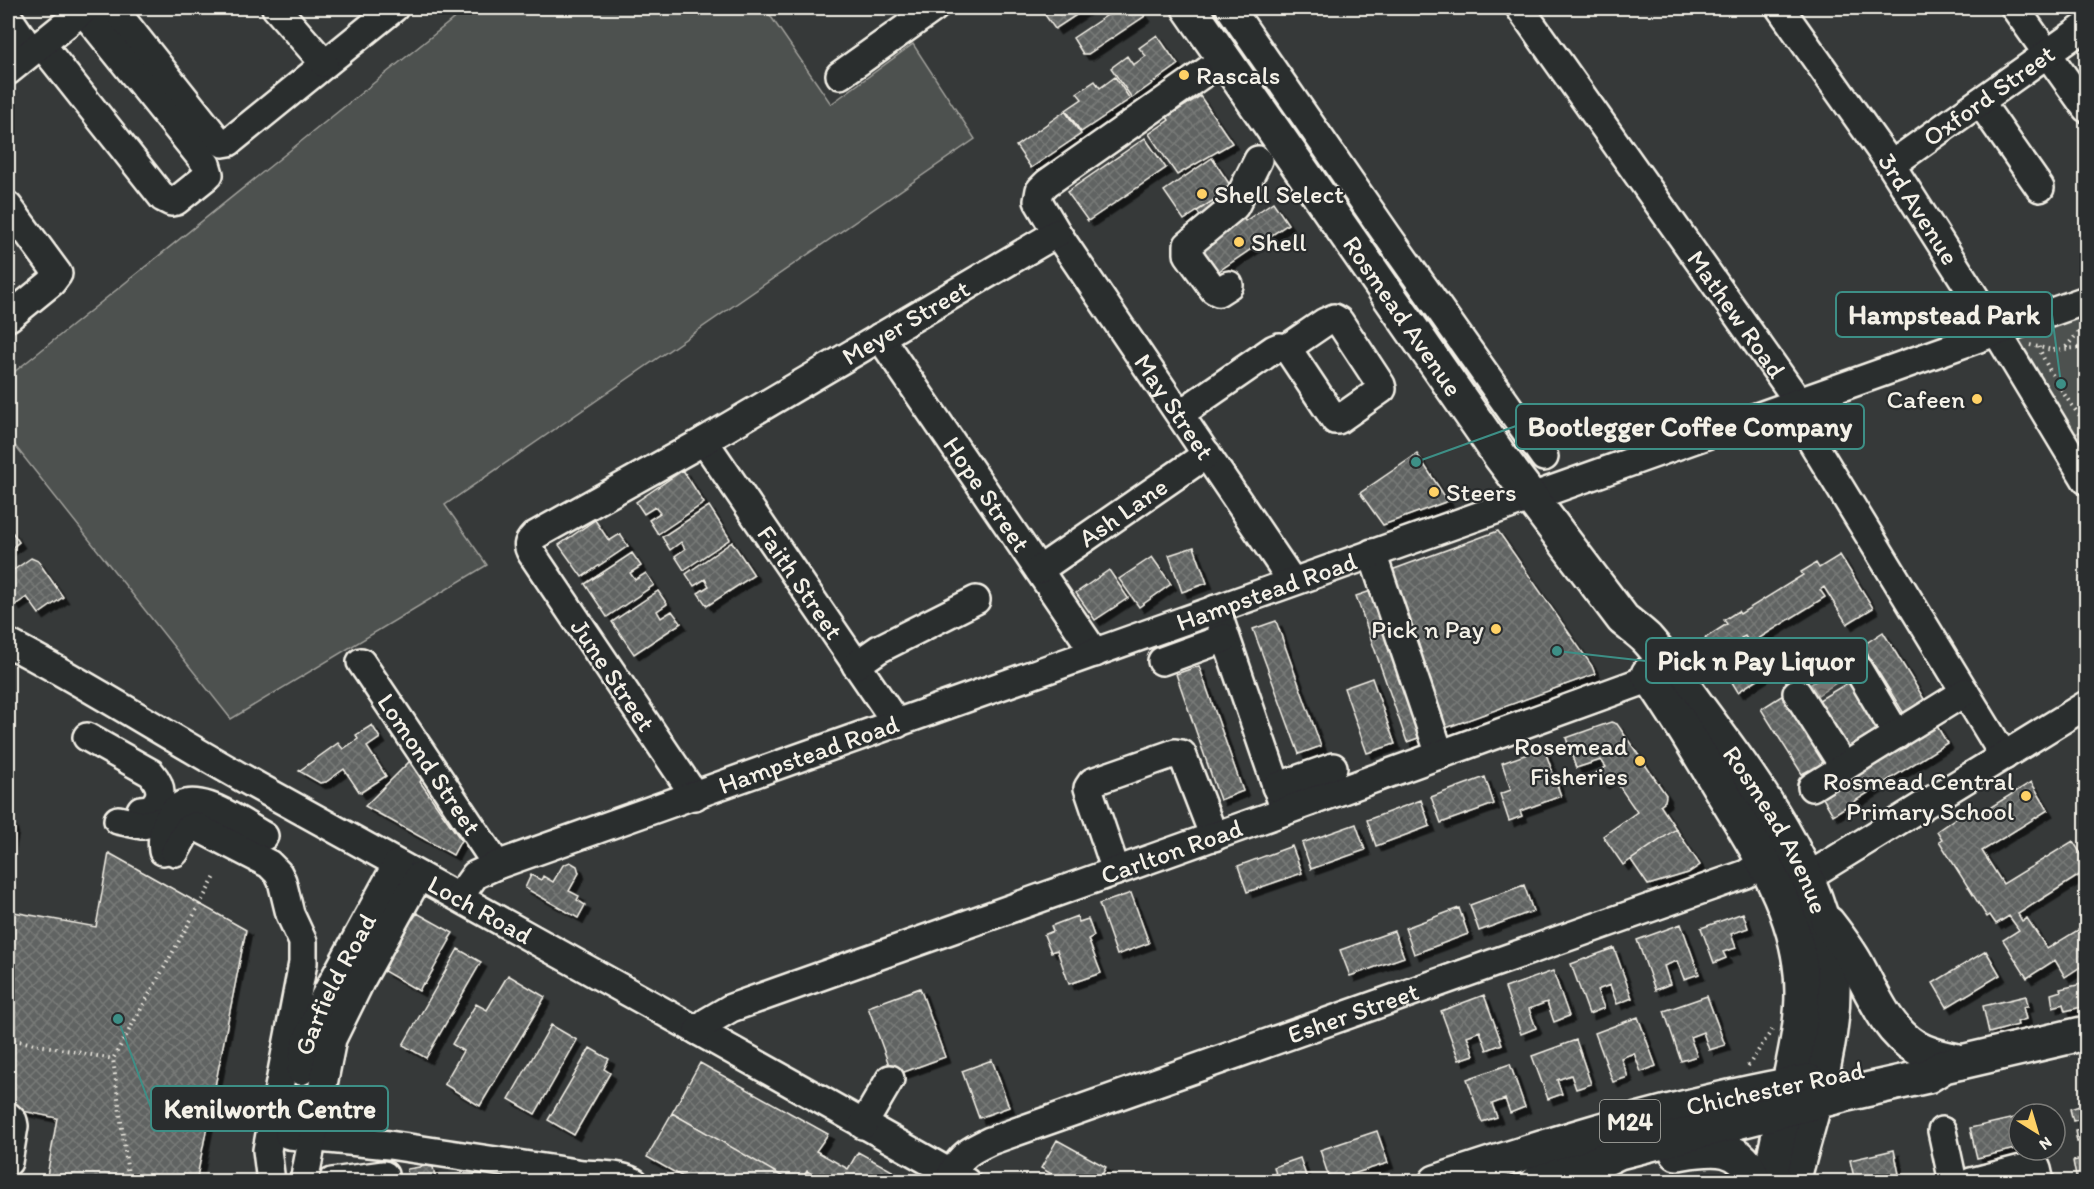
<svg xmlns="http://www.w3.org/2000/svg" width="2094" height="1189" font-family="Itim,sans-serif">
<defs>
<pattern id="water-ripples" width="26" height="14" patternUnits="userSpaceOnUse" patternTransform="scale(1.5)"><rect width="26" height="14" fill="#757572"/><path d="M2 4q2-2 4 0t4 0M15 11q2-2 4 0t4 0" fill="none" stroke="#5f5e5c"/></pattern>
<pattern id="building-cross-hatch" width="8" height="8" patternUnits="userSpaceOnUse" patternTransform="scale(1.5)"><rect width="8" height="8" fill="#616362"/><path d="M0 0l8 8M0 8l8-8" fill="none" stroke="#787a78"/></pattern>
<filter id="shadow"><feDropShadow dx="5.5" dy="5.5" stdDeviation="0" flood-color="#0009"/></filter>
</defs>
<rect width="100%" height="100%" fill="#363939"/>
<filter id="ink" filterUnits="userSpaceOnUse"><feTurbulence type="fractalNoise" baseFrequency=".0167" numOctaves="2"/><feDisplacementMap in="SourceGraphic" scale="12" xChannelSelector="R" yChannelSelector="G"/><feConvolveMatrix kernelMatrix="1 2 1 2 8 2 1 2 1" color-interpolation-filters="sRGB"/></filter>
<g filter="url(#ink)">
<path fill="#4e514f" stroke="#a1a19c" stroke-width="1.5" d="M467 8H765L831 104 913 44 975 139 445 505 487 565 231 719 8 437V377Z
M2086 312V429L2067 438 2011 340Z"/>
<path fill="url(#water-ripples)" stroke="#a8a7a1" stroke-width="1.5" d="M1838 667 1845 677 1818 695 1811 684Z"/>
<path fill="url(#building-cross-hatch)" stroke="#f4f1e8" stroke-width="1.5" filter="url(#shadow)" d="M1040 8H1087L1055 29Z
M1118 8H1139L1145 16 1088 54H1083L1073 38Z
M1157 35 1178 65 1132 98 1111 68 1127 56 1133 65 1146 56 1139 48Z
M1115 77 1130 99 1081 132 1066 110 1082 99 1077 93 1095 81 1100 88Z
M1200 96 1232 143 1177 175 1149 134 1169 120 1167 117Z
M1065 111 1081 134 1031 168 1016 146Z
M1145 138 1166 168 1088 221 1067 192Z
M1212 158 1232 188 1184 220 1164 191Z
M1226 192 1245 221 1273 202 1288 224 1213 275 1198 253 1216 241 1197 211Z
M1417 454 1448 501 1383 525 1360 493Z
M683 470 704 503 658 534 649 520 660 513 655 507 644 514 636 502Z
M709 506 730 539 684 570 675 556 685 549 681 542 670 550 662 537Z
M595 520 609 541 620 534 628 546 582 577 559 545Z
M8 526 19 542 8 551Z
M1498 531 1592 666 1595 674 1407 742 1356 596 1371 591 1367 579Z
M732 542 754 575 707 606 698 593 709 586 705 579 694 586 686 574Z
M1194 547 1207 583 1182 592 1169 555Z
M632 553 641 566 630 573 635 580 646 573 654 585 607 617 585 584Z
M1840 555 1873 608 1847 624 1824 587 1820 590 1825 597 1750 644 1745 636 1741 638 1764 675 1738 692 1705 638 1727 624 1724 620 1738 611 1740 614 1803 575 1801 572 1816 563 1819 568Z
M1152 557 1171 584 1139 607 1119 579Z
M31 558 38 561 63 597 39 614 27 597 15 605 8 593V574Z
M1109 570 1128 598 1095 620 1076 593Z
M658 591 667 604 657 611 661 618 672 611 681 623 634 654 612 622Z
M1276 621 1321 746 1299 754 1253 629Z
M1883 632 1924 699 1918 703 1923 711 1908 720 1862 646Z
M1199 666 1243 791 1220 800 1176 674Z
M1372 678 1395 744 1367 753 1344 688Z
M1849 682 1884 736 1854 755 1819 700Z
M1783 695 1830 769 1815 779 1809 770 1802 774 1761 709Z
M1934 721 1947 743 1833 815 1820 793Z
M1611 722 1617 724 1666 795 1665 801 1660 805 1676 829 1623 865 1603 836 1637 812 1613 777 1603 783 1596 773 1606 767 1601 760 1576 768 1566 738Z
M372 725 380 738 367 747 386 776 360 793 344 769 326 782 320 783 299 771 338 743 343 749 358 739 356 735Z
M1544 748 1561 796 1520 811 1522 816 1509 821 1500 794 1511 790 1502 763Z
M413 758 425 774 420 782 461 840 453 855 365 806Z
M1485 777 1494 804 1441 823 1431 797Z
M2031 782 2048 810 1982 851 2003 884 2073 841 2086 862V871L2018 914 2022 921 2027 918 2047 949 2086 925V963L2065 977 2055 960 2027 978 2003 940 2019 930 2009 916 1996 924 1990 915 1987 917 1939 841 1942 839 1937 831 1970 808 1975 817Z
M1421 800 1430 826 1376 846 1367 820Z
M8 819 12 824 13 828 8 855Z
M1356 824 1365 850 1311 869 1302 843Z
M1676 829 1700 865 1688 873 1648 885 1631 860Z
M1292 846 1302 873 1247 892 1238 866Z
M109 853 246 930 196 1182H46L57 1118 8 1108V911L96 927Z
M570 862 577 866 579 873 569 891 579 896 577 900 585 905 578 918 525 888 531 875 541 880 543 876 553 882 563 865Z
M1524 885 1533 911 1479 931 1470 905Z
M1131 893 1149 943 1117 955 1099 904Z
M1459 908 1468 934 1414 954 1405 928Z
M417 913 453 933 449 939 450 940 425 984 423 983 419 991 384 971 388 963 384 962 409 917 413 919Z
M1743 913 1748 928 1731 934 1736 948 1723 952 1726 958 1714 963 1701 928Z
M1077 916 1079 922 1088 919 1094 936 1088 939 1101 973 1069 984 1057 950 1051 952 1044 935 1053 931 1051 926Z
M1681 924 1699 974 1684 979 1677 961 1664 966 1670 984 1655 990 1637 940Z
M1394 931 1404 957 1350 976 1340 950Z
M1614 948 1632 998 1617 1004 1610 985 1597 990 1604 1008 1589 1014 1571 964Z
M458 949 481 962 426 1058 403 1045Z
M1986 951 2000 975 1947 1007 1933 983Z
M1553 971 1569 1016 1554 1022 1547 1002 1529 1009 1536 1028 1521 1034 1505 988Z
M508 975 545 997 480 1106 444 1084 463 1051 452 1044 476 1004 487 1010Z
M2086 983V1006L2065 1011 2063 1004 2053 1007 2051 994 2061 991 2060 989Z
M920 988 945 1057 893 1076 868 1007Z
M1484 995 1502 1044 1487 1050 1480 1031 1467 1036 1474 1055 1459 1060 1441 1011Z
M1707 996 1725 1045 1709 1050 1703 1032 1690 1037 1697 1056 1681 1061 1664 1011Z
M2026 996 2028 1006 2023 1007 2026 1019 2017 1022 2018 1025 1989 1033 1983 1006Z
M1638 1017 1656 1066 1641 1072 1634 1053 1621 1058 1628 1077 1613 1082 1595 1033Z
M551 1025 577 1040 535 1114 509 1099Z
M1576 1040 1591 1084 1576 1089 1571 1075 1557 1080 1562 1094 1548 1099 1532 1056Z
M590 1048 609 1059 604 1069 610 1073 574 1135 548 1120Z
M992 1060 1009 1107 979 1118 962 1071Z
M700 1063 828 1134 816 1151 848 1169 858 1152 912 1182H826L807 1171 800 1182H792L672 1113Z
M1510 1064 1525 1107 1510 1113 1505 1099 1492 1104 1497 1117 1482 1122 1467 1079Z
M2086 1104V1140L2077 1142 2075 1131 2084 1129 2081 1119 2073 1121 2070 1109Z
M672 1113 792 1182H692L647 1157Z
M2019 1117V1148L1977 1158 1970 1128Z
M1377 1131 1388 1163 1330 1181 1320 1150Z
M1057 1140 1106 1167 1098 1182H1065L1041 1168Z
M1894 1150 1899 1174 1865 1182H1855L1850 1160Z
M1300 1158 1308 1182H1278L1274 1167Z
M2086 1158V1182H2077L2073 1161Z
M426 1166 433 1167 436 1182H409L407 1169Z
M807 1171 826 1182H800Z"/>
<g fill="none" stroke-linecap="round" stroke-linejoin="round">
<defs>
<g id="minor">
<path d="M113 8 216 138 223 143 229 142 394 8"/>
<path d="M276 8 324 63"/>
<path d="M1230 8 1387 235 1544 457"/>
<path id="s1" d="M1520 8 1791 391 1797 415 1803 427 2004 756"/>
<path id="s2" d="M1780 8 1891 165 1992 324 2086 480"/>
<path d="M2015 8 2086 108"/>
<path d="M8 17 31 51"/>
<path d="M41 44 163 198 171 202 176 201 206 177 209 174 206 164 82 10"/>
<path id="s3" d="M1224 59 1047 183 1040 190 1038 201 1057 233 1292 581"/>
<path d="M8 71 86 8"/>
<path d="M840 75 934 8"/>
<path d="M1980 102 2040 188"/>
<path id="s4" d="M1891 165 2086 26"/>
<path d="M8 206 58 274 52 282 9 317"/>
<path d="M1229 285 1218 292 1214 290 1188 254V245L1235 206 1258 160"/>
<path id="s5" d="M880 337 1095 653"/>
<path d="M1180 414 1274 349 1279 347 1287 348 1325 322 1334 318 1339 321 1381 385 1382 389 1338 420H1335L1287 348"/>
<path id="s6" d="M704 441 897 724"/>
<path d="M1372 553 1440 755"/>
<path id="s7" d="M1039 570 1207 454"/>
<path d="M1216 609 1285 811"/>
<path id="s8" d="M8 643C93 687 173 740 257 786 494 917 731 1048 966 1182"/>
<path d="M1850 656 1897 735"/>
<path d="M1162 661 1225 638"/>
<path id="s9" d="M361 662 497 865"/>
<path d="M856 665 879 649 976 600"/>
<path d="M1797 693 1844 767"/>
<path d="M87 737 151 773C162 786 164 797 150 809L141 810"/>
<path d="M1276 787 1333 767"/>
<path d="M1812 787 1965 692"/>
<path id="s10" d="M695 796 532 554C527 546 527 543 534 536L704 441 1057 233"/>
<path d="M118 820 142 825 161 821"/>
<path d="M163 851C161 838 164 822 173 812 195 787 240 823 264 836"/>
<path d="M175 852 188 829 195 826 269 864 278 873 282 881 290 914 303 942V963L267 1150 271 1182"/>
<path d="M1116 871 1088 788 1092 782 1175 753 1182 754 1214 837"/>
<path d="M1805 874 1822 868 2086 705"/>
<path id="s11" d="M459 897 475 875 497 865 2086 300"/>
<path id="s12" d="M698 1031 707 1022 731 1008 1285 811 1651 678"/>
<path id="s13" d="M301 1071 306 1043 324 998 397 864"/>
<path d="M8 1116 13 1121 14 1126 8 1162"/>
<path d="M863 1125 890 1079"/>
<path d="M1942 1131 1953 1182"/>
<path d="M289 1135 389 1145 583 1174C601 1175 617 1174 634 1182"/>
<path id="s14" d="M952 1173C962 1154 971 1150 990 1141L1746 874 1764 862"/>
<path d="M304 1182 332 1039 360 982 419 876"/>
<path d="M332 1182 384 1175"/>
<path d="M1971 1182 2029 1167 2037 1169 2040 1182"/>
</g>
<g id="major">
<path id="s15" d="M1189 8 1500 456 1623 619C1630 625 1640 632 1647 639 1667 661 1684 688 1702 712 1760 790 1831 885 1833 986 1834 1050 1809 1119 1793 1182"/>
<path d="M1648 674C1675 712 1699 753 1723 793 1761 856 1802 917 1802 993 1802 1024 1795 1054 1789 1083 1783 1116 1776 1149 1769 1182"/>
<path d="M1828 923C1838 936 1849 950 1857 965 1873 994 1887 1031 1917 1048 1931 1056 1946 1058 1961 1062"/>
<path d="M1677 1153C1710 1148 1743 1141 1754 1182"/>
<path d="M1436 1182C1559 1141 1682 1103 1809 1081"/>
<path d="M1538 1182 1588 1167 1619 1152 1843 1095 1928 1076 1944 1066 2086 1033"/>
</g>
</defs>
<use href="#minor" stroke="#f4f1e8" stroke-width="32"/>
<use href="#major" stroke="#f4f1e8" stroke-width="38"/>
<path stroke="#f4f1e8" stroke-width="4" stroke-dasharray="1.5 4.5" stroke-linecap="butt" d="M2030 345 2052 350 2086 347
M2039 347C2044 364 2073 411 2086 422
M2066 347 2082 328
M8 1039 113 1059
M1748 1066 1772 1030
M129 1182 113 1059 216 875"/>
<use href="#minor" stroke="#2a2d2e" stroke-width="27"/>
<use href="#major" stroke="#2a2d2e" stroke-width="33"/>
</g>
</g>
<g fill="#ffd166" stroke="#2a2d2e" stroke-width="2">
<circle cx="1184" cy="75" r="6"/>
<circle cx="1202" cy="194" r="6"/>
<circle cx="1239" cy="242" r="6"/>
<circle cx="1977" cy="399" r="6"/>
<circle cx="1434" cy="492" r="6"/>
<circle cx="1496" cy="629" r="6"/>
<circle cx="1640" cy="761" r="6"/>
<circle cx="2026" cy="796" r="6"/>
</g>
<g text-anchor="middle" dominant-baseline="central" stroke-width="4.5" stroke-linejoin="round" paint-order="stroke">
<rect fill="#2a2d2e" stroke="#b7b6b0" stroke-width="1.5" x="1600" y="1100" width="60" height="42" rx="4.5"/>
<g font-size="24" font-weight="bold" fill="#f4f1e8">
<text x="1630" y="1121">M24</text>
</g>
<g font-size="26" fill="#f4f1e8" stroke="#2a2d2e" text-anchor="start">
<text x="1196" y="75">Rascals</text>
<text x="1214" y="194">Shell Select</text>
<text x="1251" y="242">Shell</text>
<text x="1965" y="399" text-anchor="end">Cafeen</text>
<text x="1446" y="492">Steers</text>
<text x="1484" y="629" text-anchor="end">Pick n Pay</text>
<text x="1628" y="746" text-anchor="end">Rosemead<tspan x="1628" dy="30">Fisheries</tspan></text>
<text x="2014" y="781" text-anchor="end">Rosmead Central<tspan x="2014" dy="30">Primary School</tspan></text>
</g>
<g font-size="26" fill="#f4f1e8" stroke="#2a2d2e">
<text stroke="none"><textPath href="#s4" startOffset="120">Oxford Street</textPath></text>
<text stroke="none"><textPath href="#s2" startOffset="244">3rd Avenue</textPath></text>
<text stroke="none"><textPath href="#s1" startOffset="375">Mathew Road</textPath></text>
<text stroke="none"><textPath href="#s15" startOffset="375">Rosmead Avenue</textPath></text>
<text stroke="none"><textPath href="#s10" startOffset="741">Meyer Street</textPath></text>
<text stroke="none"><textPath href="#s3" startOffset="484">May Street</textPath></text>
<text stroke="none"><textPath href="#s5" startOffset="190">Hope Street</textPath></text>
<text stroke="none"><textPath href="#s7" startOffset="102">Ash Lane</textPath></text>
<text stroke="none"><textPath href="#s6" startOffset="171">Faith Street</textPath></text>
<text stroke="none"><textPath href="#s11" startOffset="868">Hampstead Road</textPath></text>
<text transform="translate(613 675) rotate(56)">June Street</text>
<text stroke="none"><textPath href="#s11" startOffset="382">Hampstead Road</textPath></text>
<text stroke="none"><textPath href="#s9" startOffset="123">Lomond Street</textPath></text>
<text stroke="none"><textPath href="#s15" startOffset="1012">Rosmead Avenue</textPath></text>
<text stroke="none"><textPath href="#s12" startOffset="508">Carlton Road</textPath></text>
<text stroke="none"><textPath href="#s8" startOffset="542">Loch Road</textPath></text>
<text stroke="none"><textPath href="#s13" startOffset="94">Garfield Road</textPath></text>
<text stroke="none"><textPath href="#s14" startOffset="436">Esher Street</textPath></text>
<text transform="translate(1775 1088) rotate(-12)">Chichester Road</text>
</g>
</g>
<path fill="none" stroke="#3d8f86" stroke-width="2" d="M2061 384L2052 315M1416 462L1516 426M1557 651L1646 661M118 1019L151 1108"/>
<g fill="#3d8f86" stroke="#2a2d2e" stroke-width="2">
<circle cx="2061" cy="384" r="6"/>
<circle cx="1416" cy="462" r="6"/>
<circle cx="1557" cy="651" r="6"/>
<circle cx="118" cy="1019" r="6"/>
</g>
<g fill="#2a2d2e" stroke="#3d8f86" stroke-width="2">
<rect x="1836" y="292" width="216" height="45" rx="6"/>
<rect x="1516" y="404" width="348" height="45" rx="6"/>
<rect x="1646" y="638" width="221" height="45" rx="6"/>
<rect x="151" y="1086" width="237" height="45" rx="6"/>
</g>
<g font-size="27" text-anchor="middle" font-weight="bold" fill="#f4f1e8">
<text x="1944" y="324">Hampstead Park</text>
<text x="1690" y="436">Bootlegger Coffee Company</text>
<text x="1756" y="670">Pick n Pay Liquor</text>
<text x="270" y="1118">Kenilworth Centre</text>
</g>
<rect width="2094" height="1189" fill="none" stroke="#2a2d2e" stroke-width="30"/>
<rect x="15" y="15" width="2064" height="1159" fill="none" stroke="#f4f1e8" stroke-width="2" filter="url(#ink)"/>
<g transform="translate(2037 1132) rotate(143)"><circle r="28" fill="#2a2d2e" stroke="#7b7b78" stroke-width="1.5"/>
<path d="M0-4.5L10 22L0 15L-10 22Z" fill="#ffd166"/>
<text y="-9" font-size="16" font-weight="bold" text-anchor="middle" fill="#f4f1e8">N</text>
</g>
</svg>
